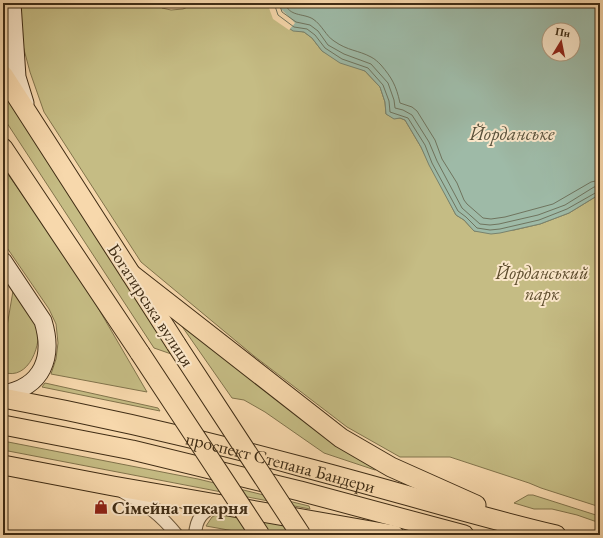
<svg xmlns="http://www.w3.org/2000/svg" width="603" height="538" font-family="'EB Garamond',serif">
<rect width="100%" height="100%" fill="#f7d8ac"/>
<filter id="stains"><feTurbulence type="fractalNoise" baseFrequency=".005" numOctaves="4"/><feColorMatrix values="0 0 0 0 .2 0 0 0 0 .09 0 0 0 0 .02 0 0 0 .5 -.17"/></filter>
<radialGradient id="worn" r=".72"><stop offset=".6" stop-color="#630" stop-opacity="0"/><stop offset="1" stop-color="#630" stop-opacity=".3"/></radialGradient>
<path fill="#c5bc84" stroke="#82744c" d="M20 3H158L162 8 171 10 183 9 196 3H270L272 13 293 30 304 32 312 38 322 51 365 71 380 87 385 102 386 114 394 118H400L405 120 421 147 456 215 464 220 474 231 514 230 540 224 569 213 600 194V507L541 488 529 483 450 457H400L347 427 254 356 141 262 44 112 30 72 22 42Z
M3 85 177 356 154 348 3 117Z
M3 167 80 277 147 392 51 374 56 359 58 343 56 324 49 309 3 242Z
M13 291C18 298 34 316 37 323 43 343 29 382 3 372V338H5Z
M172 312 380 468 375 470 324 453 265 412 244 400 232 398Z
M45 383 158 408 160 411 42 387Z
M3 441 198 479 309 506 310 509 3 450Z
M528 495H533L599 516H600V523L577 515 552 509H534L514 503Z
M220 513 355 535H256L206 526 212 517Z"/>
<path fill="#9ebaa7" stroke="#78826d" fill-rule="evenodd" d="M270 3H600V194L569 213 540 224 500 233 491 234 474 231 464 220 456 215 429 165 421 147 405 120 400 118 394 119 386 114 385 102 380 87 365 71 340 63 322 51 312 38 304 32 293 31 275 18ZM549 30H573V54H549Z"/>
<path fill="#f7d8ac" d="M275 3 295 23 289 30 273 19 269 8Z"/>
<g fill="none" stroke-linecap="round" stroke-linejoin="round">
<path stroke="#6f745e" stroke-width="1" d="M274 3 278 15 294 27 307 29 315 35 325 48 342 59 368 68 383 85 389 101 390 112 408 118 425 145 432 163 458 211 466 217 477 228 490 230 500 229 539 220 567 209 597 192 600 191
M279 3 282 12 296 22 310 25 318 31 328 45 344 54 371 64 388 83 394 100 395 108 403 110 412 115 429 142 437 161 462 208 480 224 490 225 499 224 538 215 565 205 594 187 600 186
M285 3C289 17 303 13 313 19 322 25 326 36 334 41 348 51 358 50 371 57 375 59 378 62 381 65 392 78 396 85 400 103L412 107 417 111 435 140 442 159 457 183 464 200 467 204 483 218 491 219 505 217 553 204 591 182 600 180"/>
<defs>
<path id="minor" d="M123 492C148 506 159 513 177 535
M195 535C196 518 202 513 216 504"/>
<path id="secondary" d="M12 3 17 77 25 103
M3 261 43 321C54 357 43 387 3 394"/>
<g id="primary">
<path d="M3 75 176 344"/>
<path d="M3 148 140 353"/>
<path d="M131 274 341 438 391 467 476 505"/>
<path id="s1" d="M3 398C104 417 204 440 303 467 388 489 471 515 556 535"/>
<path d="M3 425 132 450 300 491 464 535"/>
<path d="M3 465 113 486 394 535"/>
</g>
</defs>
<use href="#minor" stroke="#6e583b" stroke-width="14"/>
<use href="#secondary" stroke="#402d15" stroke-width="19"/>
<use href="#primary" stroke="#402d15" stroke-width="21"/>
<use href="#minor" stroke="#fae6c9" stroke-width="12"/>
<use href="#secondary" stroke="#fae6c9" stroke-width="17"/>
<use href="#primary" stroke="#f7d8ac" stroke-width="19"/>
<defs>
<path id="primary-bridge" d="M176 344 301 535
M140 353 260 535"/>
</defs>
<use href="#primary-bridge" stroke="#402d15" stroke-width="21" stroke-linecap="butt"/>
<use href="#primary-bridge" stroke="#f7d8ac" stroke-width="19"/>
</g>
<defs>
<symbol id="shop-bare" viewBox="-9 -9 18 18"><path d="M-5-2.5h2.3a2.7 3.5 0 0 1 5.4 0H5L5.5 6h-11ZM-1.5-2.5h3a1.5 2.3 0 0 0-3 0Z" fill="#8f2418" stroke="#fae6c9" stroke-width="2.5" paint-order="stroke"/></symbol>
</defs>
<g fill-rule="evenodd">
<use href="#shop-bare" x="91" y="497" width="20" height="20"/>
</g>
<g text-anchor="middle" dominant-baseline="central" stroke-width="4" stroke-linejoin="round" paint-order="stroke">
<g font-size="18" font-style="italic" fill="#5b4a2b" stroke="#fae6c9">
<text x="542" y="272">Йорданський<tspan x="542" dy="21">парк</tspan></text>
</g>
<g font-size="18" fill="#402d15" stroke="#fae6c9">
<text transform="translate(151 305) rotate(57)">Богатирська вулиця</text>
<text stroke="none"><textPath href="#s1" startOffset="285">проспект Степана Бандери</textPath></text>
</g>
<g font-size="18" font-weight="bold" fill="#402d15" stroke="#fae6c9" text-anchor="start">
<text x="112" y="507">Сімейна пекарня</text>
</g>
<g font-size="19" font-style="italic" fill="#58503a" stroke="#fae6c9">
<text x="512" y="133">Йорданське</text>
</g>
</g>
<rect width="603" height="538" fill="none" stroke="#f7d8ac" stroke-width="16"/>
<rect x="4" y="4" width="595" height="530" fill="none" stroke="#402d15" stroke-width="2"/>
<rect x="8" y="8" width="587" height="522" fill="none" stroke="#402d15"/>
<g transform="translate(561 42) rotate(10)"><circle r="19" fill="#fae6c9" stroke="#b09c81"/>
<path d="M0-3L7 15L0 10L-7 15Z" fill="#8f2418"/>
<text y="-6" font-size="11" font-weight="bold" text-anchor="middle" fill="#402d15">Пн</text>
</g>
<rect width="100%" height="100%" filter="url(#stains)"/>
<rect width="100%" height="100%" fill="url(#worn)"/>
</svg>
